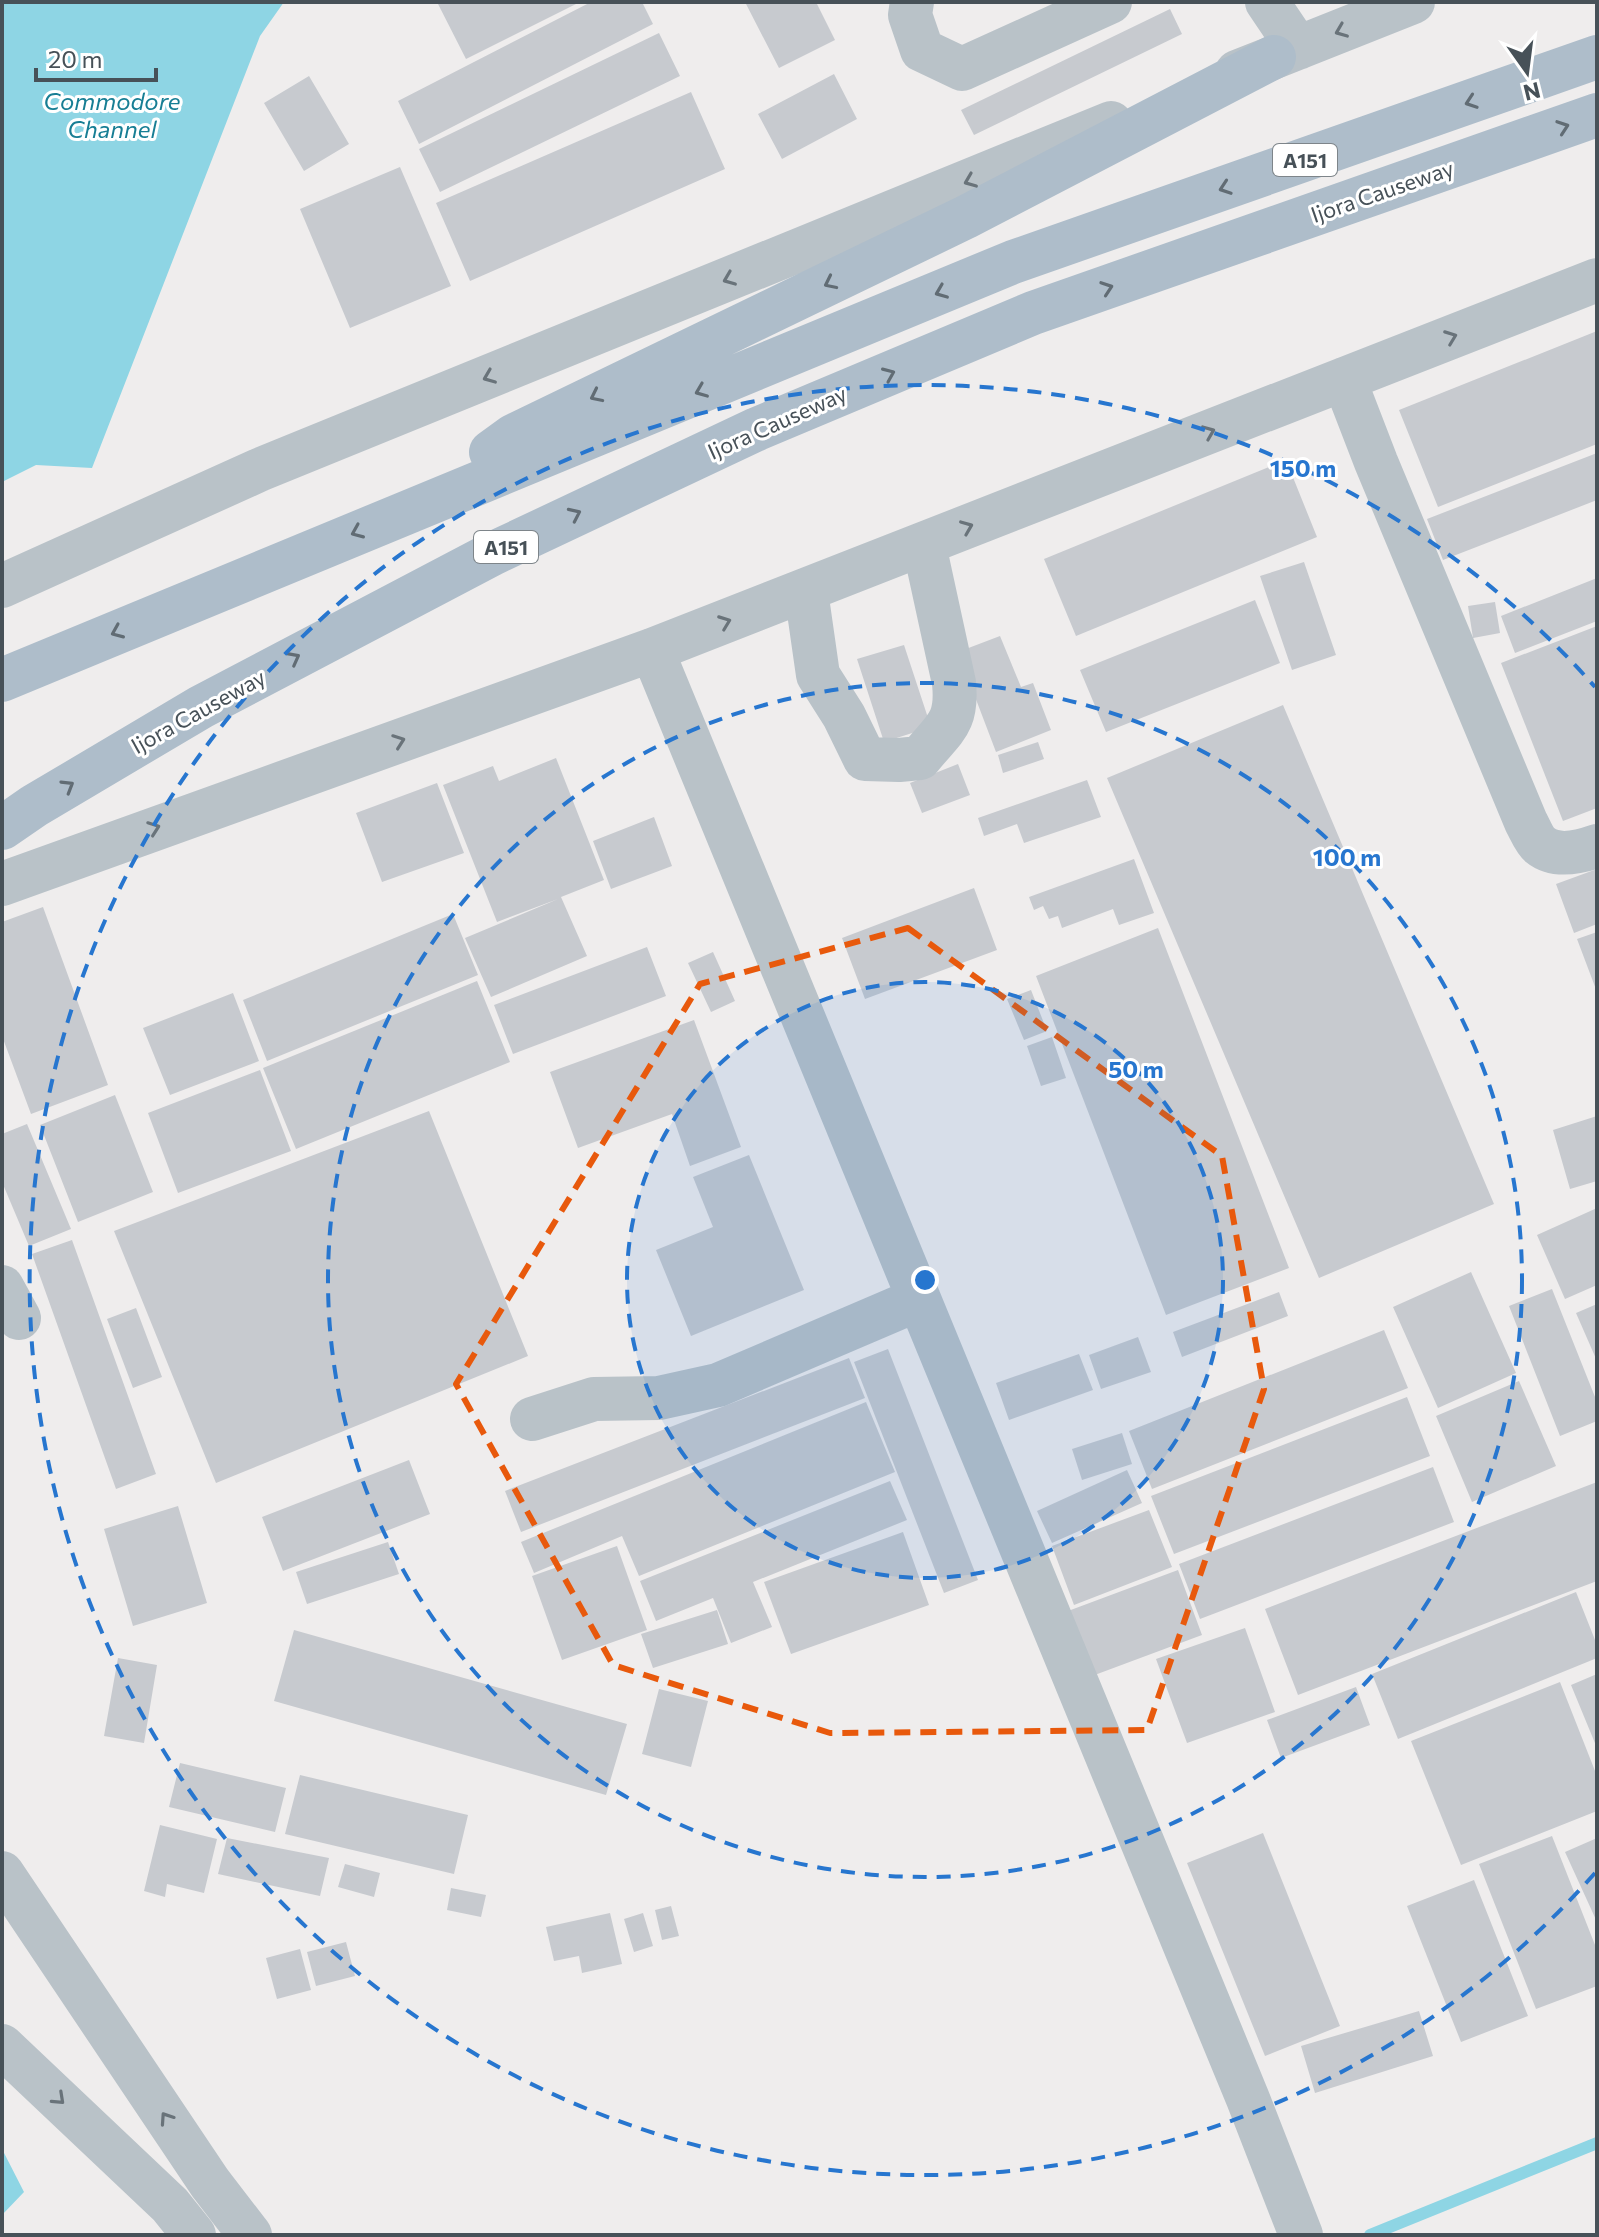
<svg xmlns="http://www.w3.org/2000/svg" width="1599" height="2237" font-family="Commissioner,sans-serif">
<rect width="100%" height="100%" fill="#efeded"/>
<path fill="#8ed5e4" d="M2 2H284L260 36 92 468 36 465 2 482Z
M2 2149 24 2192 2 2215Z"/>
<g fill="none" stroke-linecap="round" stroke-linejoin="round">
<path stroke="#8ed5e4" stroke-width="12" d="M1370 2235 1597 2143"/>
</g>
<path fill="#c7cacf" d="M437 2H580L466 59Z
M591 2H642L653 24 419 144 398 101Z
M745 2H816L835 40 779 68Z
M1170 9 1182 34 974 135 961 110Z
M659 33 680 76 440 192 419 149Z
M834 74 857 119 782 159 758 114Z
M309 76 349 144 304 171 264 103Z
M691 92 725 169 470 281 436 203Z
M400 167 451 286 350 328 300 209Z
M1597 331V444L1438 507 1399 410Z
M1597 453V500L1443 560 1427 519Z
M1286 460 1317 537 1076 636 1044 559Z
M1304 562 1336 655 1292 670 1260 576Z
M1597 578V621L1515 653 1501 616Z
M1255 600 1280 663 1106 732 1080 670Z
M1495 602 1500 633 1473 638 1468 606Z
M1597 626V808L1563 821 1501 663Z
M1000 636 1021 687 1033 683 1051 730 996 752 958 652Z
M904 645 931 727 884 742 857 659Z
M1283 705 1494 1204 1319 1278 1107 778Z
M1038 742 1044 759 1003 773 998 755Z
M556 758 604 880 561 897 587 956 491 997 465 938 558 899 497 922 443 785 493 766 499 781Z
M958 764 970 795 922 813 910 783Z
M1087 780 1101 817 1024 843 1017 824 984 836 978 818Z
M437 783 464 853 382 882 356 813Z
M654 817 672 866 611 889 593 841Z
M1134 859 1154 913 1119 925 1113 909 1062 928 1058 916 1049 919 1043 906 1034 910 1029 897Z
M1597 869V924L1574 933 1556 884Z
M974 888 997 950 865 999 842 938Z
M43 907 108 1085 31 1114 2 1036V922Z
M453 914 478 975 267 1061 243 1000Z
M1158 928 1289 1268 1166 1315 1036 976Z
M1597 932V992L1577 939Z
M647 947 666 996 513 1054 494 1005Z
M713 952 735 1001 711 1012 688 963Z
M477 981 510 1062 296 1149 263 1068Z
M1031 990 1047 1031 1024 1040 1007 999Z
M233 993 259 1061 170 1095 143 1028Z
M694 1020 741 1147 690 1166 672 1114 578 1148 550 1072Z
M1052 1037 1066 1078 1041 1086 1027 1046Z
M260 1070 291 1151 178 1193 148 1113Z
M115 1095 153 1192 78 1222 40 1125Z
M429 1111 528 1356 216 1483 114 1231Z
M1597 1116V1181L1570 1189 1553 1130Z
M27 1124 71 1229 29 1246 2 1182V1134Z
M749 1155 804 1290 691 1336 656 1250 713 1227 693 1177Z
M1597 1208V1285L1565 1299 1537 1235Z
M72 1240 156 1474 116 1489 32 1254Z
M1471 1272 1516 1373 1438 1408 1393 1307Z
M1552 1289 1597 1402V1421L1560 1436 1509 1306Z
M1279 1292 1288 1316 1182 1357 1173 1332Z
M1597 1304V1361L1576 1313Z
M136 1308 162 1377 133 1388 107 1319Z
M1384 1330 1408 1388 1152 1489 1129 1431Z
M1138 1337 1151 1372 1101 1389 1089 1355Z
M888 1349 978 1580 944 1593 854 1362Z
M1079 1354 1093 1390 1009 1420 996 1383Z
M849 1358 865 1398 521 1532 505 1491Z
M1519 1381 1556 1466 1472 1502 1436 1416Z
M1407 1397 1430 1456 1174 1554 1151 1496Z
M866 1402 895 1472 639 1576 622 1536 534 1573 521 1542Z
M1122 1433 1132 1464 1082 1480 1072 1449Z
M409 1460 430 1514 283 1571 262 1517Z
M1433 1467 1454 1522 1200 1619 1179 1564Z
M1127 1470 1142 1503 1052 1543 1037 1511Z
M890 1481 907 1520 753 1582 772 1627 731 1643 713 1598 656 1621 640 1581Z
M1597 1482V1581L1298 1695 1265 1609Z
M178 1506 207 1603 133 1626 104 1529Z
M1149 1510 1172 1567 1074 1605 1052 1546Z
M903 1532 929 1605 791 1654 764 1582Z
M388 1542 399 1574 307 1604 296 1572Z
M617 1546 647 1630 562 1660 532 1576Z
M1178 1570 1202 1635 1092 1676 1068 1611Z
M1576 1592 1597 1645V1658L1398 1739 1372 1674Z
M717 1610 728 1644 653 1668 641 1634Z
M1245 1628 1275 1712 1187 1743 1156 1659Z
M294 1630 627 1724 606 1795 274 1701Z
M118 1658 157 1665 144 1743 104 1736Z
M1597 1674V1748L1571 1685Z
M1560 1682 1597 1776V1811L1461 1865 1411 1741Z
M1356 1687 1370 1725 1281 1758 1267 1720Z
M659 1689 708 1701 691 1767 642 1754Z
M180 1763 286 1788 275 1832 169 1807Z
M300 1775 468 1815 454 1874 285 1834Z
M160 1825 217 1839 204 1893 167 1884 165 1897 144 1891Z
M1263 1833 1340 2026 1265 2056 1187 1863Z
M1552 1836 1597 1950V1986L1536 2009 1479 1864Z
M227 1838 329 1858 320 1896 218 1874Z
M1597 1838V1922L1565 1852Z
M345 1864 380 1873 374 1897 338 1887Z
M1474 1880 1528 2016 1461 2042 1407 1906Z
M451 1888 486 1895 481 1917 447 1910Z
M671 1906 679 1936 662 1940 655 1910Z
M610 1913 622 1964 582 1973 579 1956 554 1961 546 1927Z
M643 1913 653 1946 634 1952 624 1919Z
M346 1942 355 1976 316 1986 307 1952Z
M300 1949 311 1990 277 1999 266 1958Z
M1419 2011 1433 2056 1315 2093 1301 2046Z"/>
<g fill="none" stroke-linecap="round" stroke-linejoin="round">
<path stroke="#b9c2c8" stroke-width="44" d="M912 2 910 15 922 50 962 69 1110 2
M1267 2 1298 48
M1237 72 1413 2
M1344 379 1376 462 1526 822C1530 829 1534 840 1540 845 1556 858 1580 852 1597 846
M2 586 259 470 1111 123
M806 591 818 675 844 716 865 759 899 760 920 758C944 728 958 724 954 683L924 545
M652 650 1248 2099 1301 2235
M2 884 652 650 1597 280
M2 1287 19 1318
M532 1419 594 1399 659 1398 718 1385 919 1299
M2 1873 210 2183 250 2235
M2 2046 170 2205 194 2235"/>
<path stroke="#aebdca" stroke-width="44" d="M491 452 513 436 966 217 1274 57
M2 680 1013 262 1597 57
M2 828 34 806 201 707 494 553 757 429 1033 313 1597 115"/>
</g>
<defs><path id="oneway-chevron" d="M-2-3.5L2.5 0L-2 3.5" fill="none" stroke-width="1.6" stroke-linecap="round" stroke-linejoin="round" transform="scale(2)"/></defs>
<g stroke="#69737a">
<use href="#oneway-chevron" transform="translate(1341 31) rotate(158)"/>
<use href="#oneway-chevron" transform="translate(970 181) rotate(158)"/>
<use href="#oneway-chevron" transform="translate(729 279) rotate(158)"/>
<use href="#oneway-chevron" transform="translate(1451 337) rotate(-21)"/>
<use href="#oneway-chevron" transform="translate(489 377) rotate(158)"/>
<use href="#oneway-chevron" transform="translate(1209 432) rotate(-22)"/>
<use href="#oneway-chevron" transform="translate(967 527) rotate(-22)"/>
<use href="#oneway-chevron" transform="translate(725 622) rotate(-21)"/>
<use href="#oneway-chevron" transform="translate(399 741) rotate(-20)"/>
<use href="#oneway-chevron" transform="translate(154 828) rotate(-20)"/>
<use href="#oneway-chevron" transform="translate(59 2099) rotate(43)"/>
<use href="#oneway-chevron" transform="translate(166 2118) rotate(-124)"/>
</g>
<g stroke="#616c74">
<use href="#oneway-chevron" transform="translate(1471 102) rotate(161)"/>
<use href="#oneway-chevron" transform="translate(1563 127) rotate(-19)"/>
<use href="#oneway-chevron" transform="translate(1225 188) rotate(161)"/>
<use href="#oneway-chevron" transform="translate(830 283) rotate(154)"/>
<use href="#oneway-chevron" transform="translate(1107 288) rotate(-19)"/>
<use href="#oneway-chevron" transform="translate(941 292) rotate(158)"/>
<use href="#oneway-chevron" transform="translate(889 374) rotate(-23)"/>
<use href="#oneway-chevron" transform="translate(701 391) rotate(158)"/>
<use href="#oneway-chevron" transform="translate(596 396) rotate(154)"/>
<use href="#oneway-chevron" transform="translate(575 514) rotate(-25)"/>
<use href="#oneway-chevron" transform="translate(357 532) rotate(157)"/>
<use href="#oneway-chevron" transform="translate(117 632) rotate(157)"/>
<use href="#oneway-chevron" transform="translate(294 658) rotate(-28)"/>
<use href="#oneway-chevron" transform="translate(68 786) rotate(-31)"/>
</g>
<path fill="none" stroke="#e8590c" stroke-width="6" stroke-dasharray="16 10" stroke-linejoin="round" d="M908 928 1222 1156 1264 1389 1147 1730 830 1733 613 1665 456 1384 700 984Z"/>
<circle cx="925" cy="1280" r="298" fill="#2776cf" fill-opacity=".12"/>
<g fill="none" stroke="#2776cf" stroke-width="4" stroke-dasharray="14 10">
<circle cx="925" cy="1280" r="298"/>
<circle cx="925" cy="1280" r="597"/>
<path d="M1595 1873A895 895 0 1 1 1595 687"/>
</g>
<g text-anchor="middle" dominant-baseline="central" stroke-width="6" stroke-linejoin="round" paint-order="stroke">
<g fill="#fff" stroke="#7e858a" stroke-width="2">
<rect x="1273" y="144" width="64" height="32" rx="6"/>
<rect x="474" y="531" width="64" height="32" rx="6"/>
</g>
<g font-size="20" font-weight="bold" fill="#475158">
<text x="1305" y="160">A151</text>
<text x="506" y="547">A151</text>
</g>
<g font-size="22" fill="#475158" stroke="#fff">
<text transform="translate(1382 191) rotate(-19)">Ijora Causeway</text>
<text transform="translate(777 422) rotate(-24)">Ijora Causeway</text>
<text transform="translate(198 711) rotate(-29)">Ijora Causeway</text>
</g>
<g font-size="24" font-style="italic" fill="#177e94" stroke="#fff">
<text x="112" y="100">Commodore<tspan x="112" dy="28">Channel</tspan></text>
</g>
</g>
<circle cx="925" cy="1280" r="12" fill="#2776cf" stroke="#fff" stroke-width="4"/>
<g font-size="24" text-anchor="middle" font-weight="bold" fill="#2776cf" stroke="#fff" stroke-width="6" stroke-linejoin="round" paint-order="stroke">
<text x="1303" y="477">150 m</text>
<text x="1347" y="866">100 m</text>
<text x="1136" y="1078">50 m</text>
</g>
<rect width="1599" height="2237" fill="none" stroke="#475158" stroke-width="8"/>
<g transform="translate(1527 72) rotate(166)" stroke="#ffffff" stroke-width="6" paint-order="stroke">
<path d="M0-6L14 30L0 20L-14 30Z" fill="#475158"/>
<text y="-12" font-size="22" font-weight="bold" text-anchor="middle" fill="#475158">N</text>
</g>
<path d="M36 68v12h120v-12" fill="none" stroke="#475158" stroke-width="4"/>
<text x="48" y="68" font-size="24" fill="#475158" stroke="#ffffff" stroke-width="6" paint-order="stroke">20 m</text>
</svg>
